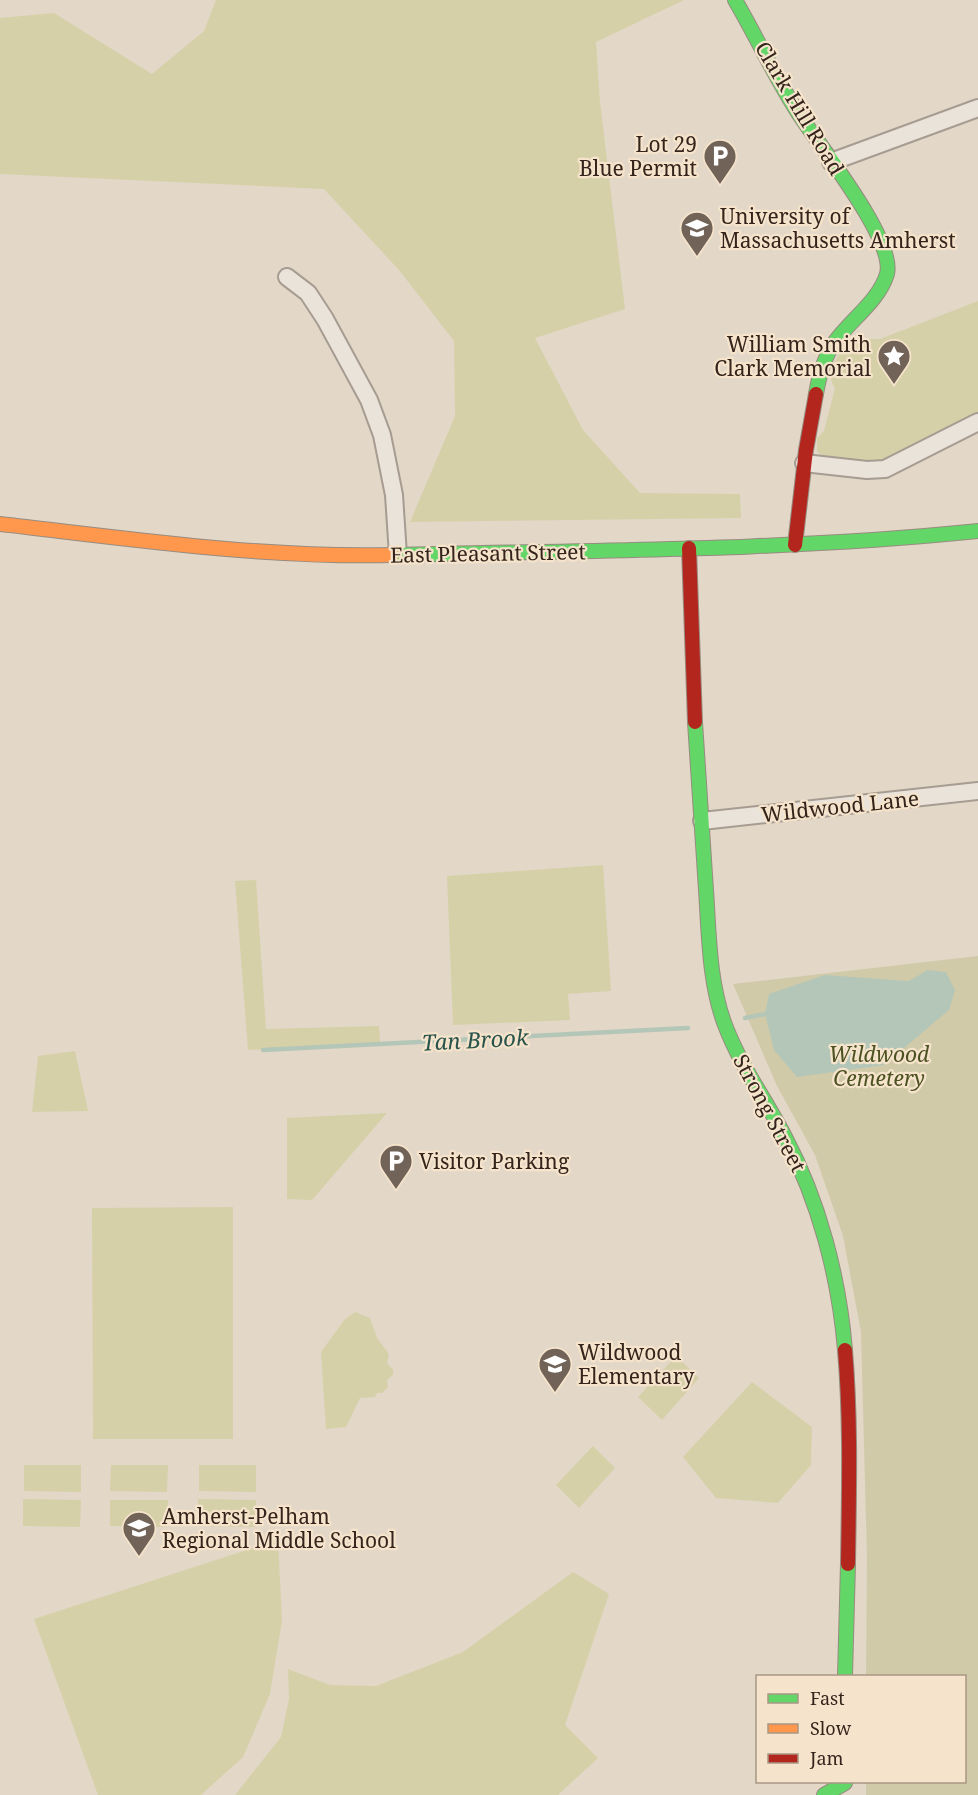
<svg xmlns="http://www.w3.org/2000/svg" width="978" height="1795" font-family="'Noto Serif',serif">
<rect width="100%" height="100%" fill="#e3d7c7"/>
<path fill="#d6d0a9" d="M216 0H684L596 42 600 102 625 309 535 338 583 430 640 493 740 494 741 518 410 522 455 416 454 341 399 270 324 189 0 174V18L54 13 152 74 204 31Z
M978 301V414L885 461 872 462 822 456 817 451V438L824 431 835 388C823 372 841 352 850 339H880Z
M603 865 611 991 568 994 570 1020 453 1025 447 876Z
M256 880 266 1029 379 1026 380 1042 248 1050 235 881Z
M75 1051 88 1111 32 1112 38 1056Z
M387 1113 312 1200 287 1199V1118Z
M233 1207V1439H93L92 1208Z
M355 1312 370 1318 377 1338 389 1354 387 1363 393 1370V1375L387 1380 388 1387 382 1393H377L375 1397 360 1398 346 1427 326 1429 321 1352 345 1319Z
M676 1356 699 1378 662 1420 638 1397Z
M752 1382 812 1427 811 1465 778 1503 716 1498 683 1457Z
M593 1446 615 1468 579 1508 556 1485Z
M24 1465H81V1492L24 1491Z
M111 1465H168L167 1492 110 1491Z
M199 1465H256V1492L199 1491Z
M23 1499 81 1500 80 1527 23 1526Z
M198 1499 256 1500V1527L198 1526Z
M110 1500H168L167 1527 110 1526Z
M278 1540 282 1620 270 1694 243 1757 201 1795H98L34 1619Z
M573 1572 609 1594 565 1725 598 1758 558 1795H235L281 1737 289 1699 288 1669 330 1685 376 1686 463 1652Z"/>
<path fill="#d0caa9" d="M978 956V1795H866V1782H964V1676H866L867 1558 861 1332 843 1236 815 1155 777 1086 733 984Z"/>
<path fill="#b4c6b8" d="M928 970 946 972 955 990 949 1010 884 1065 797 1077 774 1050 765 1014 769 994 825 975 909 981Z"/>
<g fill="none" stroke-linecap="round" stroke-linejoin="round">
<path stroke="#b4c6b8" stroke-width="4.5" d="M745 1018 765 1014
M263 1050 688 1028"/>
<defs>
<path id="street" d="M831 162 978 108
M287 277 308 293 325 319 369 400 382 435 394 495 398 555
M804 463 867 470 885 469 978 422
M702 821 978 791"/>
<path id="fast" d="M735 0C756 36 773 73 795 108 815 141 896 239 887 274 879 301 850 320 834 343 824 358 819 376 816 394
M392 555C588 550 784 551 978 531
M695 722C699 778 702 834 706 890 709 934 709 983 725 1025 741 1067 765 1098 785 1137 819 1201 839 1277 845 1350
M845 1676 848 1564
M824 1795 845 1783"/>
<path id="slow" d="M0 524C131 539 261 558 392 555"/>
<path id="jam" d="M795 545 806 450 816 394
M689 548 695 722
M845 1350C851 1421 849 1492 848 1564"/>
</defs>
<use href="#street" stroke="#a79c91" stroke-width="20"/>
<use href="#fast" stroke="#978c81" stroke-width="16"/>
<use href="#slow" stroke="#978c81" stroke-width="16"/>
<use href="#jam" stroke="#978c81" stroke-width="16"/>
<use href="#street" stroke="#eae3da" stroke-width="16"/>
<use href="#fast" stroke="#63d668" stroke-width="14"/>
<use href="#slow" stroke="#ff974d" stroke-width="14"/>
<use href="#jam" stroke="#b3261e" stroke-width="14"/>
</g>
<defs>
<symbol id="parking-pin" viewBox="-11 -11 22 30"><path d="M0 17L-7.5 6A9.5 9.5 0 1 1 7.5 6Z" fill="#716357" stroke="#f5e4cb"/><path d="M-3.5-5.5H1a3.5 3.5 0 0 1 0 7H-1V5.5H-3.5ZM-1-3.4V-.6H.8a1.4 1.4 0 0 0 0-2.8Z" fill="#fff"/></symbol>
<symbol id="university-pin" viewBox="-11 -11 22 30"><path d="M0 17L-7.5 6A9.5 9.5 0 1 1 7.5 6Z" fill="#716357" stroke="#f5e4cb"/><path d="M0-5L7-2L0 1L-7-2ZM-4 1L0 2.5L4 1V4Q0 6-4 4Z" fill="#fff"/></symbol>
<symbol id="sight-pin" viewBox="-11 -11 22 30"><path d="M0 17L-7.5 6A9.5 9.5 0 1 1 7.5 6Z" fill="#716357" stroke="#f5e4cb"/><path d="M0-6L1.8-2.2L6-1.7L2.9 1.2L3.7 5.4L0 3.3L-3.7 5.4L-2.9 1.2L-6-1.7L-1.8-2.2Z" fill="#fff"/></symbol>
<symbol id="school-pin" viewBox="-11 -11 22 30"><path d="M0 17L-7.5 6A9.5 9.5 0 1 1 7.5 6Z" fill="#716357" stroke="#f5e4cb"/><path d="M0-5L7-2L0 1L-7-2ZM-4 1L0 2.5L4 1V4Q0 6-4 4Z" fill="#fff"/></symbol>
</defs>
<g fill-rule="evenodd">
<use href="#parking-pin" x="701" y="137" width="38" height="52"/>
<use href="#university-pin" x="678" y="209" width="38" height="52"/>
<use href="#sight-pin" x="875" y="337" width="38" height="52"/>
<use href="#parking-pin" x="377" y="1142" width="38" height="52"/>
<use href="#school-pin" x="536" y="1345" width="38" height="52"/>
<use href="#school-pin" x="120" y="1509" width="38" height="52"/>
</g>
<g text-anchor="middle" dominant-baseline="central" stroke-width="4.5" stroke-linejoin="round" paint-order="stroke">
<g font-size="21" fill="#34241b" stroke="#f5e4cb">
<text transform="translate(800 108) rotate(59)">Clark Hill Road</text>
<text transform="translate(488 553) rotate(-1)">East Pleasant Street</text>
<text transform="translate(840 806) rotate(-6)">Wildwood Lane</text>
<text transform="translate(770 1113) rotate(62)">Strong Street</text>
</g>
<g font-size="21" fill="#34241b" stroke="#f5e4cb" text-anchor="start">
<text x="697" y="144" text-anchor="end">Lot 29<tspan x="697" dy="24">Blue Permit</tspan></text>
<text x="720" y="216">University of<tspan x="720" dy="24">Massachusetts Amherst</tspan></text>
<text x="871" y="344" text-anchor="end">William Smith<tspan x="871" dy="24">Clark Memorial</tspan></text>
<text x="419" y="1161">Visitor Parking</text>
<text x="578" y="1352">Wildwood<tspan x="578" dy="24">Elementary</tspan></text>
<text x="162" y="1516">Amherst-Pelham<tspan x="162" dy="24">Regional Middle School</tspan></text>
</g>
<g font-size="21" font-style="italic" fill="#4b5121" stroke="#f5e4cb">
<text x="879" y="1054">Wildwood<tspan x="879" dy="24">Cemetery</tspan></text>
</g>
<g font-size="22" font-style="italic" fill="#29544c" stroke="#f5e4cb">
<text transform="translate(475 1039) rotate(-3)">Tan Brook</text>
</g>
</g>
<rect x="756" y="1675" width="210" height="108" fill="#f5e4cb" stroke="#a89785" stroke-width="1.5"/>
<rect x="768" y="1694" width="30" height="9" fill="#63d668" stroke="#a89785" stroke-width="1.5"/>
<text x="810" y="1705" font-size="18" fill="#34241b">Fast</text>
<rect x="768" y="1724" width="30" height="9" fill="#ff974d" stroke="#a89785" stroke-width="1.5"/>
<text x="810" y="1735" font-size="18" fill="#34241b">Slow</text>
<rect x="768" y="1754" width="30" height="9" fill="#b3261e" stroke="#a89785" stroke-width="1.5"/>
<text x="810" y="1765" font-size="18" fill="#34241b">Jam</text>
</svg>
